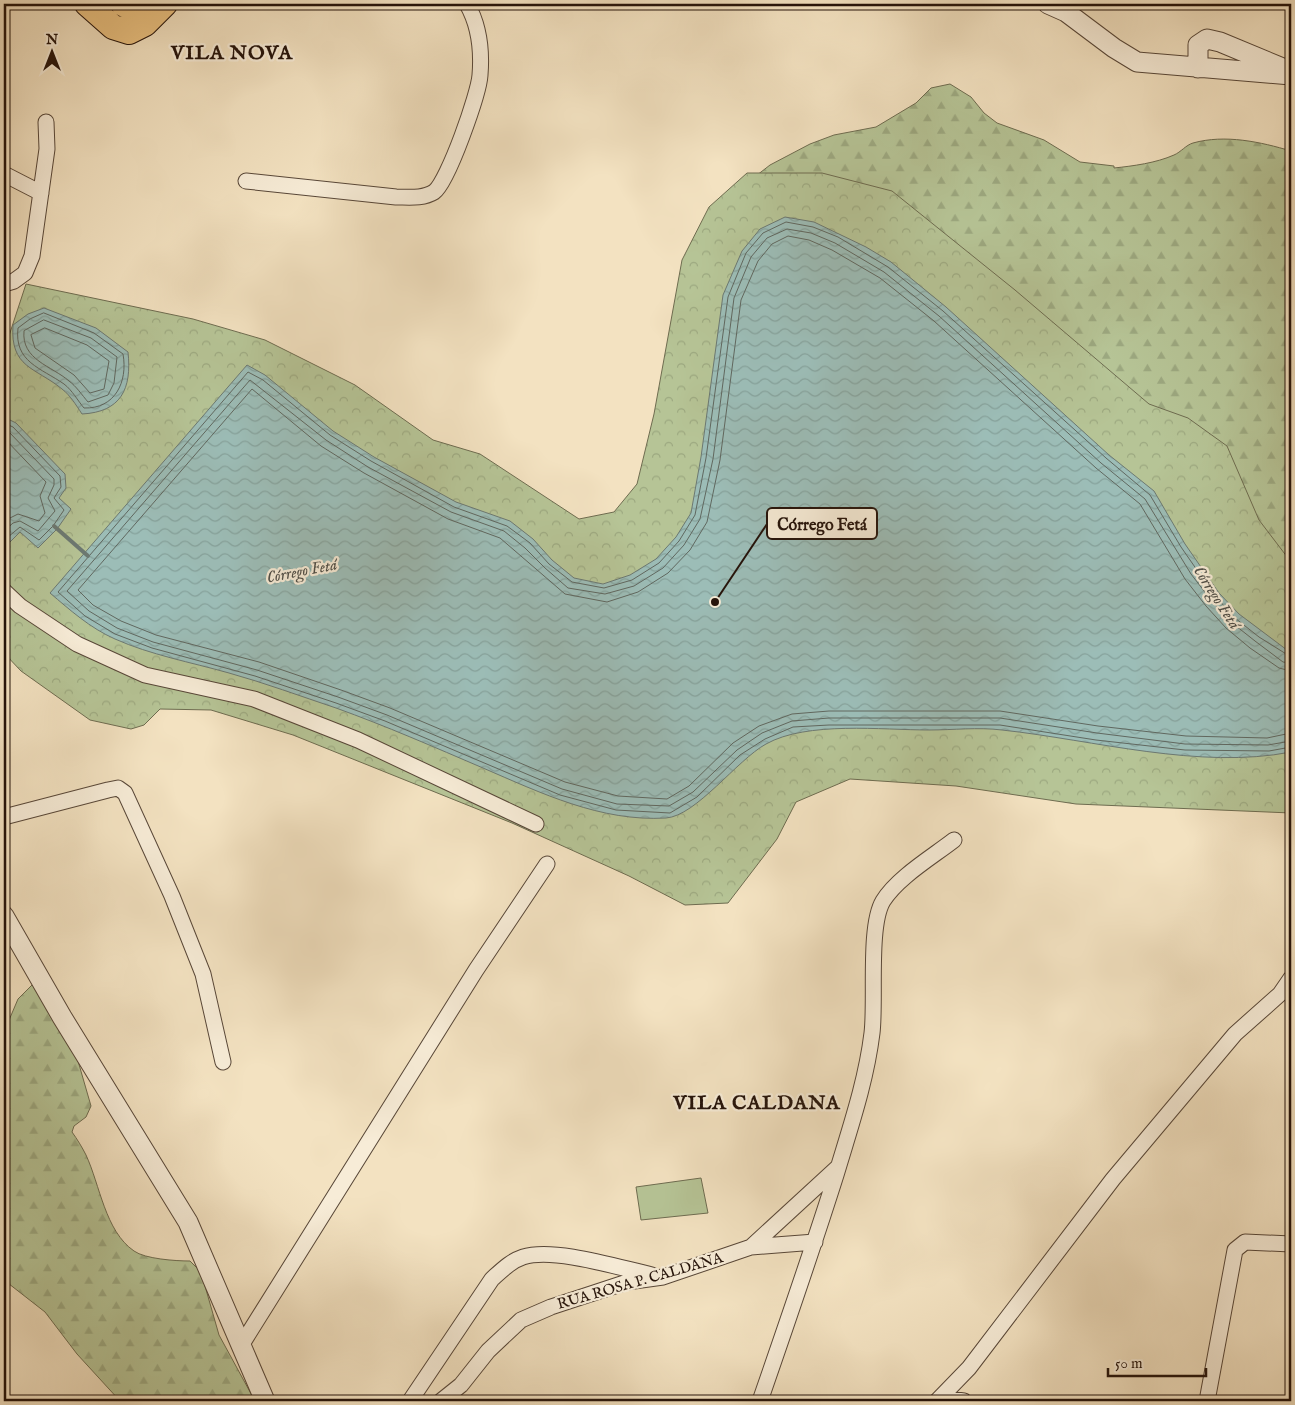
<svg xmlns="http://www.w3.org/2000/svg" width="1295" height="1405" font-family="'IM FELL English',serif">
<defs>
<pattern id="forest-firs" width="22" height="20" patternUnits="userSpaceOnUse" patternTransform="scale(1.25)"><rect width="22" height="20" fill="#b6c496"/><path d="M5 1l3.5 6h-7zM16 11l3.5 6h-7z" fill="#9ca880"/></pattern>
<pattern id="park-crowns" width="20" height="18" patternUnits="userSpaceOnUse" patternTransform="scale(1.25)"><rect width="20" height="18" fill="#b6c496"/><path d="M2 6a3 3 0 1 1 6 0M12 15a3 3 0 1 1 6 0" fill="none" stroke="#9ca880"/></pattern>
<pattern id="water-waves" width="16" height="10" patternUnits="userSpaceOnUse" patternTransform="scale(1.25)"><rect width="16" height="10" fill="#9cbdb7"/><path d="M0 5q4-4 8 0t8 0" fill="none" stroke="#86a29c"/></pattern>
</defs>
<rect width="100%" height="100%" fill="#f3e2c1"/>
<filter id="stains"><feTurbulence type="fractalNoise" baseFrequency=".004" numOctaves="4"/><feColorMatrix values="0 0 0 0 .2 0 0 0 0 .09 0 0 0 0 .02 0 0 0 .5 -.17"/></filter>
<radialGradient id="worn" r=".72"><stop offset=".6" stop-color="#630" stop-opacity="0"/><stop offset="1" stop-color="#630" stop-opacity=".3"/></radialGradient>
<path fill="url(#forest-firs)" stroke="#6e6c50" d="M950 84 971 97 984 113 997 123 1044 140 1080 162 1114 166V168C1133 166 1156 163 1174 155 1181 152 1186 145 1193 143 1225 134 1261 142 1291 151V652L752 179 770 165 810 144 834 135 876 127 916 103 931 88Z
M32 985H35L76 1054 91 1106 86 1117 74 1126 72 1132C77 1139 82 1147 86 1155 100 1185 105 1231 134 1251 145 1259 176 1261 190 1261L201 1272 219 1335 255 1401H120L77 1354 45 1312 4 1280V1032L18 999Z"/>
<path fill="url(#park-crowns)" stroke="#6e6c50" d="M747 173H822L892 191 1015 290 1149 404 1188 418 1227 446 1259 520 1291 562V813L1076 804 956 786 850 779 796 802 777 839 728 903 685 905 629 876 512 823 293 735 211 710 160 709 144 725 131 729 90 720 21 671 4 653V351L26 284 193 319 265 340 355 385 433 440 480 454 579 519 614 512 637 484 654 414 682 260 709 207Z"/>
<path fill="#b6c496" stroke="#6e6c50" d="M701 1178 708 1213 641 1220 636 1187Z"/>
<path fill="url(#water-waves)" stroke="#6c7972" d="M785 217 814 222 866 247 891 262 946 307 1109 455 1154 491 1185 544 1219 593 1239 614 1291 653V752C1200 770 1094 740 1002 730 978 727 953 730 929 730 882 730 807 721 766 744 737 760 696 816 666 818 601 822 541 793 483 768 434 747 386 726 336 708 300 696 265 683 229 673 190 662 151 655 115 639 90 628 70 610 50 593L247 365 265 375 333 431 374 457 456 502 510 521 533 539 552 560 574 578 603 584 630 575 656 559 676 537 691 513 701 457 723 295 742 251 760 229Z
M44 308 96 328 128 352C132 389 121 412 82 414 76 405 70 395 62 389 35 367 10 368 13 325L28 314Z
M4 417 16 423 65 474 66 488 59 498 71 509 57 529 38 548 20 532 8 544 4 541Z"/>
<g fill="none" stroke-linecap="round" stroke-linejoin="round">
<path stroke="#606860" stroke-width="1" d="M44 313 94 333 123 354C128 382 115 409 84 408 78 401 72 390 64 384 41 368 14 362 18 328L30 319Z
M44 320 91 338 117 357 114 383 108 395 88 402C82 395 76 386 69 381 52 366 21 360 24 331Z
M45 328 87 345 109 361 104 389 90 393 74 375 35 348 31 335Z
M4 423 13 427 60 476 61 487 54 498 64 510 53 526 39 540 20 527 8 537H4
M4 430 9 432 54 479V485L48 498 55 511 38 531 20 521 13 523 4 531
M4 438 46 482 40 496 45 513 39 521 18 514 4 521
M1291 657 1259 637 1235 618 1215 596 1181 547 1150 495 1106 458 943 311 888 267 838 237 813 227 786 222 763 233 746 253 728 297 706 458 695 515 679 541 659 563 632 580 604 588 572 582 549 564 530 543 507 526 454 507 371 461 330 435 263 380 248 372 58 592 85 616 115 634 152 648 255 676 336 703 385 721 560 795 616 810 670 813 697 797 740 755 765 739 793 727 829 725H1000L1096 740 1185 750 1269 751 1291 747
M1291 663 1283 662 1255 641 1231 622 1211 600 1191 574 1145 499 1101 463 939 316 884 272 835 243 811 233 787 229 767 238 751 257 734 298 713 459 700 519 684 545 663 568 634 586 605 594 568 588 545 568 525 548 504 531 451 512 368 467 326 440 250 380 67 591 89 611 117 628 153 642 257 670 338 697 387 715 562 789 617 804 669 806 693 792 737 750 762 733 792 721 829 718H1000L1097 733 1185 744 1268 745 1291 741
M1291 671 1279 668 1250 648 1226 628 1206 606 1185 579 1140 504 1096 468 934 321 880 278 832 250 809 240 788 236 772 244 758 261 741 300 720 460 707 522 690 550 668 573 638 592 607 602 565 594 500 538 448 519 364 473 321 446 252 389 78 590 93 605 121 621 156 635 259 662 341 690 390 708 565 782 618 796 667 799 689 786 733 743 759 726 792 714 829 711H1000L1098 726 1186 736 1267 738 1291 733"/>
<path stroke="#6c7972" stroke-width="4" d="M54 526 88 556"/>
<defs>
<path id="minor" d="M4 174 41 193
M246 181 396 197C408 197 423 199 434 192 448 182 479 93 480 75 482 50 479 25 467 4
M4 284 14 281 25 273 32 256 47 149 46 122
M4 591 20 606 77 644 145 675 254 699 358 740 536 824
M4 817 108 790 118 788 125 793 172 896 203 974 223 1062
M751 1247 838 1167
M242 1344 476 970 547 864
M941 1398 964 1401
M410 1401 492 1279C502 1270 511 1261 523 1257 554 1247 620 1268 652 1275
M441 1401 461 1385 488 1351 521 1320 551 1307 627 1282 663 1277 751 1247 815 1242
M760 1401C786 1326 812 1251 836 1175 850 1128 866 1082 872 1033 876 1001 868 926 883 901 897 878 932 857 954 840
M937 1401 969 1368 1113 1179 1235 1034 1280 994 1291 978
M1207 1401 1235 1250 1245 1242 1291 1244"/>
<path id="tertiary" d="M1048 4 1066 12 1114 48 1137 62 1291 75
M1198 68V45L1207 39 1220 42 1285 69
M4 916 62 1017 188 1222 265 1401"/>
<path id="primary" d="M87 4 113 27 129 32 145 24 165 4
M123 4 132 9 152 4"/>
</defs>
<use href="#minor" stroke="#584738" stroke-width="17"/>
<use href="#tertiary" stroke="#584738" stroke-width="21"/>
<use href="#primary" stroke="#25130a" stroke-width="26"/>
<use href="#minor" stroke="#f7ecd7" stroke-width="15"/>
<use href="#tertiary" stroke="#f7ecd7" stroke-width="19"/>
<use href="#primary" stroke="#eac180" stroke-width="24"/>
</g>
<g text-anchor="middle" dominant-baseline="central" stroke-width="4.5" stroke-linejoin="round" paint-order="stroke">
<g font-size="15" fill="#25130a" stroke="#f7ecd7">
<text transform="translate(640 1281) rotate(-16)">RUA ROSA P. CALDANA</text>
</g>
<g font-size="16" font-style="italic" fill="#4f4e47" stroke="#f7ecd7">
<text transform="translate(302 572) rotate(-11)">Córrego Fetá</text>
<text transform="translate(1216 598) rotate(57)">Córrego Fetá</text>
</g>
<g font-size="20" font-weight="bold" letter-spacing="1" fill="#25130a" stroke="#f7ecd7">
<text x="232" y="53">VILA NOVA</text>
<text x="757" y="1103">VILA CALDANA</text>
</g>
</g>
<path fill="none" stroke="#25130a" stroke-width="2" d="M715 602L767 524"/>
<circle fill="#25130a" stroke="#f7ecd7" stroke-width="2" cx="715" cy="602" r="5"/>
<rect fill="#f7ecd7" stroke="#25130a" stroke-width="2" x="767" y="508" width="110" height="31" rx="5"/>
<g font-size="16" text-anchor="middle" font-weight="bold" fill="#25130a">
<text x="822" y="530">Córrego Fetá</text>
</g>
<rect width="1295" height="1405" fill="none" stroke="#f3e2c1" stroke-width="20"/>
<rect x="5" y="5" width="1285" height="1395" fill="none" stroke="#25130a" stroke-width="2.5"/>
<rect x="10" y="10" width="1275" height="1385" fill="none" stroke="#25130a"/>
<g transform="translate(52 52)" stroke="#f7ecd7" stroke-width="4" paint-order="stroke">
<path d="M0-4L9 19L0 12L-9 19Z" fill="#25130a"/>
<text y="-8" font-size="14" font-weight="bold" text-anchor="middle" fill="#25130a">N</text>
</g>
<path d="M1108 1368v8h98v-8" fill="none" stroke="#25130a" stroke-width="2.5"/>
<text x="1115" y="1368" font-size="15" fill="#25130a" stroke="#f7ecd7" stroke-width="4" paint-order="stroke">50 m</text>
<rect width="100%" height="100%" filter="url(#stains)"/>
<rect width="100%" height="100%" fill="url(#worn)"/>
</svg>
